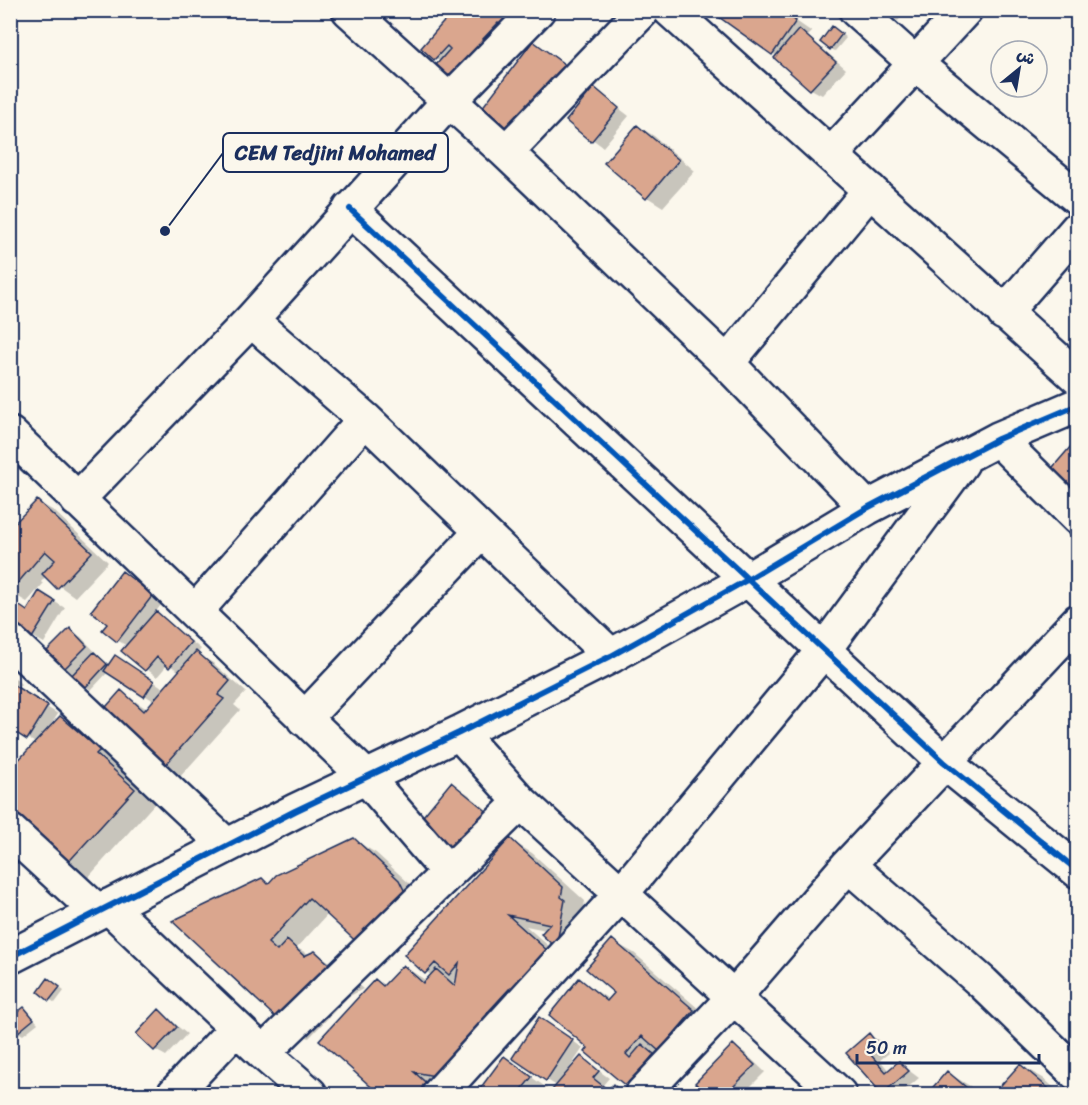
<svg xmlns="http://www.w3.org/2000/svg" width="1088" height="1105" font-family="Sriracha,'Playpen Sans Arabic',sans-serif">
<rect width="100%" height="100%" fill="#fbf7ec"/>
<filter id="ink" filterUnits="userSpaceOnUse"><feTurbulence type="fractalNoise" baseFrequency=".0167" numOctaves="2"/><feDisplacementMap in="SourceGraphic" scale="12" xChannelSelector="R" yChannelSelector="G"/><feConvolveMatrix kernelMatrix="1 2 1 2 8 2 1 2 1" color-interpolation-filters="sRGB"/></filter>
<g filter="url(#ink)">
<path fill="#0003" fill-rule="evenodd" d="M456 10 540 20 441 62 423 48Z
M712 10H804L796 21 812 32 808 36 846 69 822 95 811 89 777 56Z
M880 10H907L898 21Z
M838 31 846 38 835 51 831 49Z
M534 43 584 78 527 151Z
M594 89 629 116 603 147 568 121Z
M637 126 654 136 695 171 663 207 647 197Z
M38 502 54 511 108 562 75 597 46 576 41 582 43 584 27 602 10 592V530Z
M122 573 163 602 155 613 201 649 197 654 213 663 246 692 234 705 240 710 178 779 162 769 121 692 147 709 154 701 108 672 91 690 74 676 70 680 59 674 70 630 81 637 109 666 126 663 165 689 180 672 168 664 157 677 123 651 127 646 117 640 109 623Z
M40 593 65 608 44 643 10 623V603L28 612Z
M10 673 21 684 17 689 58 714 48 729 60 718 83 731 121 764 117 768 156 802 85 881 63 868 37 744 11 728 17 718 10 713Z
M452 784 468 794 505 825 470 866Z
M354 840 376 853 421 894 430 913 387 960 365 948 328 914 297 948 310 955 315 953 337 966 363 989 348 997 309 1038 287 1026 175 922 262 880 270 885Z
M510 840 532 853 585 901 583 911 587 914 578 959 546 930 526 926 571 966 445 1094H381L321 1040 375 980 385 986 403 966 427 981 432 976 406 955ZM458 974 457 983 453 981Z
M612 941 634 953 715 1023 644 1094 628 1085 591 1048 580 980 610 1000 616 993Z
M53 983 64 991 55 1003 40 992Z
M25 1009 38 1023 23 1035 18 1032Z
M159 1011 187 1034 166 1056 155 1050Z
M551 1026 583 1048 569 1069 581 1058 609 1078 603 1085 610 1091 614 1086 627 1094H560L554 1090 557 1086 547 1080Z
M869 1035 880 1041 889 1053 880 1060 889 1071 899 1063 919 1078 900 1094 883 1093 848 1053Z
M733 1046 744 1052 765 1072 743 1094H709L697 1083Z
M504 1058 547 1088 542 1094H478Z
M1021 1066 1043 1078 1061 1094H995Z
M948 1073 970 1086 979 1094H929Z"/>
<path fill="#daa68e" stroke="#1b2f5e" stroke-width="1.5" d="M454 10H524L507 30 498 23 482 40 489 47 450 92 429 73 450 49 447 46 434 60 421 48Z
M709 10H780L796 21 772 55Z
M832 26 842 34 830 50 820 42Z
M799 29 836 62 810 90 774 58Z
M533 41 568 67 510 143 475 117Z
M594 87 619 108 591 142 566 121Z
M637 125 679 160 646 199 604 163Z
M1078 438V500L1047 474Z
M37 500 92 552 57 589 42 574 55 560 45 551 10 592V528Z
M122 571 153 595 117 642 102 630 107 624 91 611Z
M39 591 55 601 32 638 10 625V609L14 602 27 611Z
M156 611 191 642 169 668 157 657 145 671 121 651Z
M70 628 87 646 58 675 41 657Z
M196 651 230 681 218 695 224 699 161 770 99 715 121 690 144 711Z
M94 652 107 664 85 688 71 676Z
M115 655 154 681 144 697 104 671Z
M10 683 48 706 27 740 10 729 15 718 10 715Z
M60 716 100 750 96 754 135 789 62 869 10 825V769Z
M451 782 490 814 453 858 415 826Z
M354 838 399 880 409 900 364 949 309 898 268 943 277 951 287 940 304 956 315 951 342 976 286 1027 172 921 262 878 268 884 276 875Z
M510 838 563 887 561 897 565 900 556 948 541 934 550 924 508 915 550 953 514 993 509 989 487 1013 493 1019 440 1077 414 1072 432 1088 425 1094H379L319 1040 375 979 383 986 403 965 423 983 436 969 455 986 459 963 449 975 435 963 425 974 404 955Z
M612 939 694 1010 659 1051 642 1036 626 1054 630 1058 642 1044 654 1054 627 1087 585 1052 588 1048 549 1015 579 978 607 1001 614 993 586 969Z
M48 978 60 987 49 1001 38 992Z
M24 1007 34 1019 17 1033 10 1024V1018Z
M159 1009 177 1027 154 1051 136 1034Z
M539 1017 573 1040 546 1081 512 1058Z
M869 1033 879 1046 870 1054 886 1072 899 1061 909 1071 882 1094 846 1053Z
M733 1044 755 1065 726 1094H707L695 1083Z
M504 1056 532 1077 518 1094H476Z
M581 1056 599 1071 593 1078 608 1090 613 1084 623 1094H558L552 1090Z
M1020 1064 1055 1094H993Z
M947 1071 974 1094H927Z
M690 1087 700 1094H684Z"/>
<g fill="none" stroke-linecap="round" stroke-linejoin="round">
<defs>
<path id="minor" d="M349 10 506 152 727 363 867 508
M670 10 1078 378
M856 10 916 64 1078 198
M506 152 643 10
M831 155 965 10
M350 209 944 762 1078 871
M1004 313 1078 228
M251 320 365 419 611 656
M727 363 870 190
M10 434 365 776 448 872
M998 439 1078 518
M77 500 251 320 449 101 538 10
M195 612 365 419
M10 641 226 845
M304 719 481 532
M459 733 521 802 839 1094
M10 831 98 912
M848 865 983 983 1078 1075
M108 906 263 1053 310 1094
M10 957 295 811 459 733 611 656 747 580 867 508 998 439 1078 405
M263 1053 521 802
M174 1094 236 1028
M439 1094 621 894 823 651 962 463
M642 1094 734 997 848 865 1078 621"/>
</defs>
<use href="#minor" stroke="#1b2f5e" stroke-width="38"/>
<use href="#minor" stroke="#fbf7ec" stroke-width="33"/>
<defs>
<path id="cycleway" d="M350 209 944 762 1078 871
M10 957 295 811 459 733 611 656 747 580 867 508 998 439 1078 405"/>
</defs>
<use href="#cycleway" stroke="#fbf7ec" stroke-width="10"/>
<use href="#cycleway" stroke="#0057b8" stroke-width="6"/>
</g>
</g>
<path fill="none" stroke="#1b2f5e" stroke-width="2" d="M165 231L223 153"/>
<circle fill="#1b2f5e" stroke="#fbf7ec" stroke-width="2" cx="165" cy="231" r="6"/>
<rect fill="#fbf7ec" stroke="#1b2f5e" stroke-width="2" x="223" y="133" width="225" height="39" rx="6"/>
<g font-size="21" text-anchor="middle" font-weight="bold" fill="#1b2f5e">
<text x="335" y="160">CEM Tedjini Mohamed</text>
</g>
<rect width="1088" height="1105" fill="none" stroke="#fbf7ec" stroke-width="36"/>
<rect x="18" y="18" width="1052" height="1069" fill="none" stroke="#1b2f5e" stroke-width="2" filter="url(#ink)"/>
<g transform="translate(1019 69) rotate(30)"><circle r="28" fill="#fbf7ec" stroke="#a1a7b3" stroke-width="1.5"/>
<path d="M0-4.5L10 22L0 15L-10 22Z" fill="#1b2f5e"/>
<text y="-9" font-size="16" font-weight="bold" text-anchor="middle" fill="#1b2f5e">ش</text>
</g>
<path d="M857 1054v9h182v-9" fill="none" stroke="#1b2f5e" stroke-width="3"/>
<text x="866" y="1054" font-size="18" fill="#1b2f5e" stroke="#fbf7ec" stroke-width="4.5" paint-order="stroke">50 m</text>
</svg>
